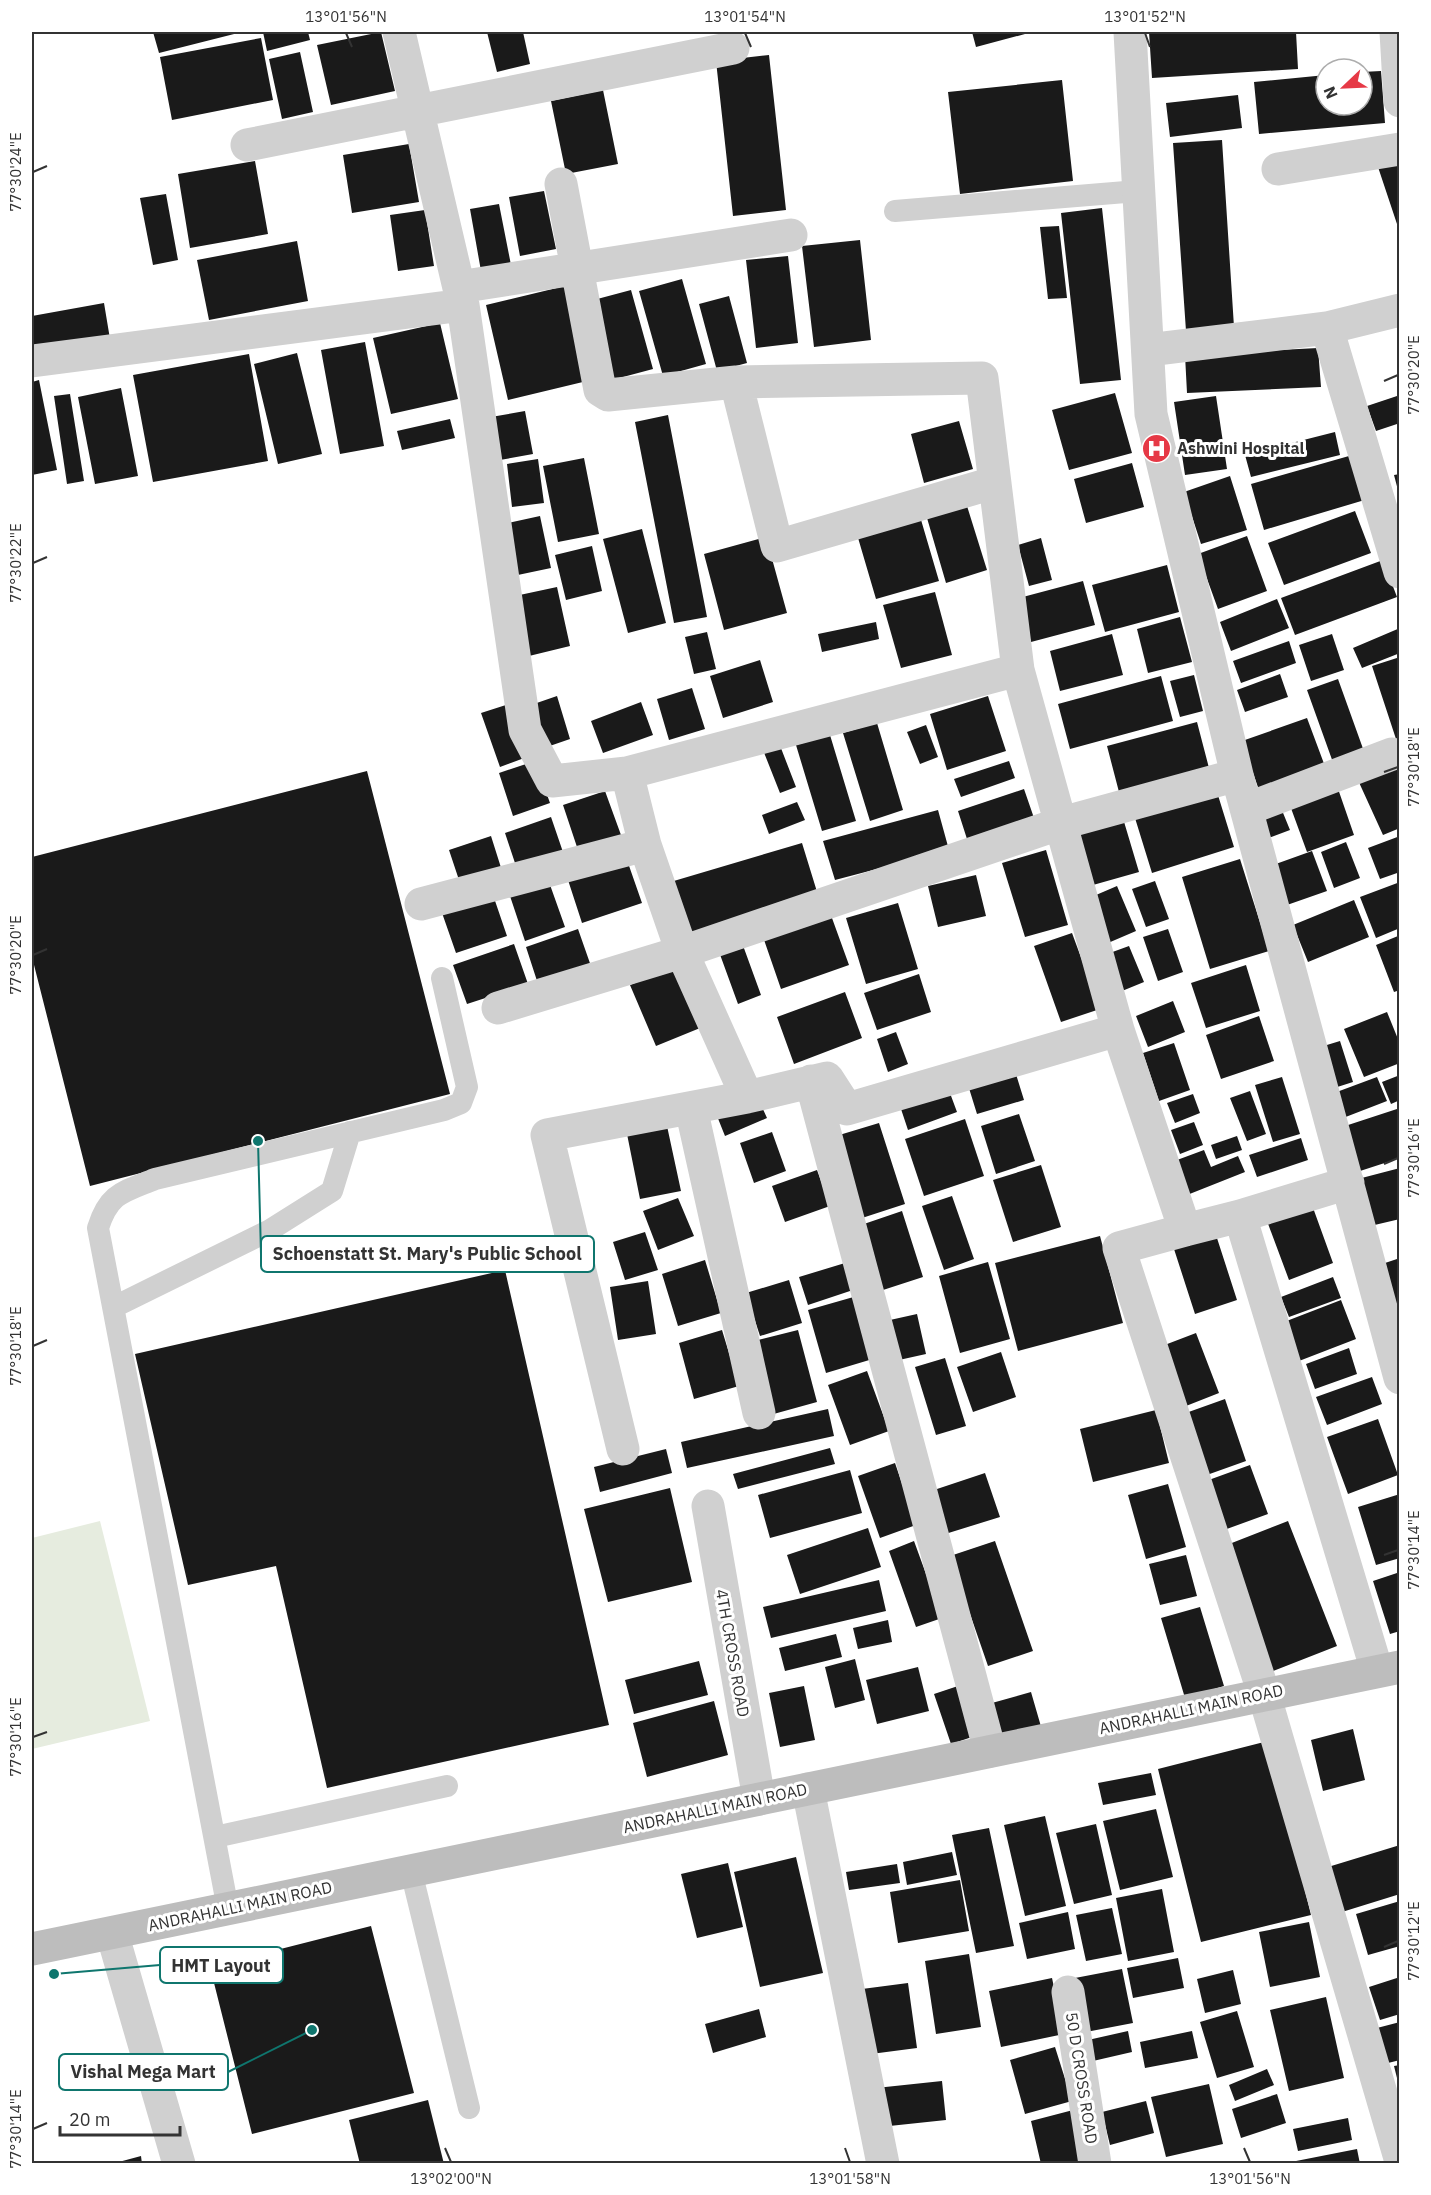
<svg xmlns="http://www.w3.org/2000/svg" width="1431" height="2195" font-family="'IBM Plex Sans',sans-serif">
<rect width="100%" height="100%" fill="#fff"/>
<path fill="#e6ecdf" d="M100 1521 150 1721 32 1749V1538Z"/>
<path fill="#1a1a1a" d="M153 32H242L159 53Z
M263 32H308L310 40 267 51Z
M381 32 395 91 331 105 317 45Z
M487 32H523L530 64 497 72Z
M972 32H1024L1025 34 976 47Z
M1149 32H1296L1298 69 1152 78Z
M261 38 273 100 172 120 160 57Z
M300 52 313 112 282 119 269 59Z
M769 55 786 210 733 216 716 61Z
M1381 71 1385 123 1259 134 1254 82 1326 75V105H1362V72Z
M1062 80 1073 181 960 194 948 92Z
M603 90 618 164 566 174 551 101Z
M1238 95 1242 128 1170 137 1166 103Z
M1222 140 1234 327 1186 331 1173 143Z
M409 144 419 202 352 213 343 155Z
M1400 160V230H1399L1378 167Z
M255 161 268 234 190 248 178 174Z
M544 191 556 249 520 256 509 197Z
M166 194 178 260 153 265 140 198Z
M499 204 511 265 481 271 470 209Z
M1102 208 1121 380 1080 384 1061 213Z
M425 210 434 266 398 271 390 215Z
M1059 226 1067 298 1048 299 1040 227Z
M860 240 871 340 814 347 802 246Z
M297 241 308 301 209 320 197 260Z
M788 256 798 343 756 348 746 260Z
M682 279 706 364 663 376 639 291Z
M565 286 587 381 508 400 486 305Z
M631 290 653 369 608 381 586 302Z
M729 296 747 363 717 371 699 304Z
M104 303 111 345 32 358V316Z
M440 323 458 399 391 414 373 338Z
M365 342 384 446 340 454 321 350Z
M1318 348 1321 387 1187 393 1185 355Z
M297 353 322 454 278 464 254 364Z
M249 354 268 461 153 482 133 375Z
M39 380 57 470 32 475V382Z
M121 388 138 476 95 484 78 397Z
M1115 393 1132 453 1069 470 1052 410Z
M70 394 84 481 67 484 54 396Z
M1400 395V423L1376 431 1367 406Z
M1216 396 1227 469 1185 475 1174 402Z
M525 411 533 454 500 460 491 417Z
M668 415 707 617 674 623 635 422Z
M450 419 455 438 402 450 397 431Z
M959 421 973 469 924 483 911 434Z
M1335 432 1340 455 1251 477 1245 455Z
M1356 454 1368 499 1264 530 1251 484Z
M584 458 599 534 558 542 543 466Z
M538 459 544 503 512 507 507 464Z
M1132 463 1144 507 1086 523 1074 479Z
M1400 474V494H1399L1394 475Z
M1230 476 1247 530 1201 544 1184 492Z
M967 506 987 570 946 583 927 518Z
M1355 511 1371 553 1284 585 1268 543Z
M919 513 939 581 876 599 856 531Z
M540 516 551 568 513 576 503 524Z
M642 529 666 623 628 633 603 539Z
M1247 536 1267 591 1218 609 1198 554Z
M766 537 787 613 724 630 704 554Z
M1041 538 1052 580 1029 586 1018 545Z
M592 546 602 591 566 600 555 555Z
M1383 560 1397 597 1295 635 1281 598Z
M1167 565 1179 612 1105 632 1092 585Z
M1083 581 1095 625 1031 642 1019 598Z
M557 587 570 646 529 656 515 596Z
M935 592 952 655 901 668 883 605Z
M1277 599 1289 628 1231 651 1220 622Z
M1180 617 1192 662 1148 673 1137 629Z
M876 622 879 639 822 652 818 634Z
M1400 628V653L1362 668 1353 648Z
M707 632 716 669 694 674 685 637Z
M1112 634 1123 675 1060 691 1050 651Z
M1332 634 1344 670 1311 681 1299 645Z
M1289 641 1296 663 1241 683 1233 661Z
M1400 657V737L1396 739 1372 666Z
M760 660 773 702 723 718 710 676Z
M1280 674 1288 697 1245 712 1237 690Z
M1194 675 1203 711 1180 717 1170 681Z
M1161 676 1173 721 1070 749 1058 704Z
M1338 679 1366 757 1335 768 1307 690Z
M692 688 705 729 669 740 657 699Z
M557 696 570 739 541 749 528 706Z
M988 696 1006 751 947 770 930 714Z
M641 702 653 735 603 753 591 721Z
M509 704 527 757 500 767 481 713Z
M1307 718 1326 769 1260 793 1242 741Z
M1197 722 1209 768 1119 792 1107 746Z
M877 723 903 810 870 821 843 733Z
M926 725 938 757 920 764 907 732Z
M830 735 856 821 822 831 796 745Z
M779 743 796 787 780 793 763 750Z
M1400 759V828L1383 835 1357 778Z
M535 761 550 803 513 816 499 773Z
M1009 761 1015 778 961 797 954 779Z
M367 771 450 1094 90 1186 32 957V857Z
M1336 783 1354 835 1307 852 1288 800Z
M1024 789 1034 818 967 839 958 811Z
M605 791 621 835 578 850 563 805Z
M1217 792 1234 847 1152 873 1135 818Z
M797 802 805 820 769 834 762 815Z
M1279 803 1290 830 1269 838 1259 811Z
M938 810 949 850 835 880 823 841Z
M1122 815 1139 872 1093 885 1077 828Z
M551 817 564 855 518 872 505 833Z
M491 836 503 874 462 889 449 850Z
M1400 836V872L1380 879 1368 848Z
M1346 842 1360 878 1334 888 1321 852Z
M802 843 818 895 682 935 667 883Z
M1046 850 1068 925 1025 937 1002 863Z
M1312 851 1327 891 1287 905 1273 865Z
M1240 859 1269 951 1210 969 1182 877Z
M627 860 642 903 582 923 568 880Z
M976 875 986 916 938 927 928 886Z
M1155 881 1169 919 1146 927 1132 889Z
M549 882 565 927 525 941 510 896Z
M1400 882V928L1376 938 1360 897Z
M1117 886 1136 931 1108 943 1089 898Z
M492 892 507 936 456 953 441 910Z
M1354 900 1369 937 1308 962 1293 925Z
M898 903 918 969 866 984 846 918Z
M828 907 849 965 781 989 761 931Z
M578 929 592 969 539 987 526 947Z
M1168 929 1183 972 1158 981 1143 937Z
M1072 933 1100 1009 1061 1022 1034 946Z
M1398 936 1400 990 1394 992 1376 945Z
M741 940 761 995 738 1004 718 949Z
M514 944 528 984 467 1004 453 965Z
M1129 946 1144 982 1122 991 1107 954Z
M680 965 705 1026 656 1046 630 985Z
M1246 965 1260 1011 1206 1028 1191 983Z
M919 974 931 1012 877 1030 864 993Z
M845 992 862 1038 794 1064 777 1017Z
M1173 1001 1185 1032 1148 1047 1136 1016Z
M1387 1012 1400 1044V1063L1364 1077 1344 1029Z
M1259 1016 1274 1061 1221 1079 1206 1035Z
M896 1032 908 1064 888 1072 877 1039Z
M1340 1041 1353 1082 1331 1089 1317 1048Z
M1174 1043 1190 1090 1159 1101 1143 1053Z
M1015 1071 1024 1100 977 1114 968 1085Z
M1400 1075V1100L1391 1104 1382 1082Z
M1282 1077 1300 1134 1273 1142 1255 1085Z
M1377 1077 1387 1101 1343 1118 1334 1093Z
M947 1085 957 1112 908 1130 899 1103Z
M1250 1091 1266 1134 1247 1141 1230 1098Z
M1193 1094 1200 1113 1175 1123 1167 1103Z
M758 1098 767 1118 725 1136 717 1116Z
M1400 1108V1158L1357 1172 1342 1127Z
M1019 1114 1035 1161 996 1174 981 1126Z
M965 1119 984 1176 924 1196 905 1139Z
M1194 1122 1203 1145 1180 1154 1171 1130Z
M879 1123 905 1204 862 1218 836 1136Z
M667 1126 681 1191 640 1199 627 1134Z
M772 1132 786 1171 754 1183 740 1143Z
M1237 1136 1242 1150 1216 1159 1211 1145Z
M1301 1138 1308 1160 1257 1177 1249 1155Z
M1204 1150 1211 1167 1238 1156 1245 1172 1182 1197 1169 1163Z
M1041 1165 1061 1227 1013 1242 993 1180Z
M1400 1168V1219L1366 1227 1354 1180Z
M817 1170 830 1206 785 1222 772 1186Z
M952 1196 974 1259 944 1270 922 1206Z
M678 1198 694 1236 658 1250 643 1211Z
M1312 1205 1333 1263 1289 1280 1267 1221Z
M902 1211 923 1277 883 1290 861 1225Z
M645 1232 658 1270 625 1280 613 1242Z
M1216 1235 1237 1300 1195 1314 1174 1249Z
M1100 1236 1123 1323 1018 1351 995 1263Z
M1400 1258V1314L1376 1266Z
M705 1260 721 1313 678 1326 662 1274Z
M988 1262 1010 1339 960 1353 939 1276Z
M845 1263 853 1290 808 1305 799 1277Z
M505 1270 609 1725 327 1788 276 1566 188 1585 135 1354Z
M1333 1277 1341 1298 1289 1317 1281 1297Z
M789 1280 802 1323 760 1336 746 1293Z
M648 1281 656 1334 618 1340 610 1287Z
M857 1296 876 1358 826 1373 808 1310Z
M1341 1300 1356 1339 1299 1361 1284 1322Z
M917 1314 926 1354 899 1360 890 1320Z
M722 1330 739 1386 694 1399 679 1343Z
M798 1330 817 1402 770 1415 750 1342Z
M1196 1333 1219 1393 1186 1406 1162 1346Z
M1349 1348 1357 1374 1315 1389 1306 1364Z
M1001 1352 1016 1397 973 1412 957 1367Z
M945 1358 966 1426 936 1435 915 1367Z
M867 1371 889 1431 850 1445 828 1385Z
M1372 1377 1382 1404 1327 1425 1316 1397Z
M1225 1399 1246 1461 1204 1476 1183 1414Z
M828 1409 834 1436 687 1468 681 1442Z
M1156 1410 1169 1463 1093 1482 1080 1429Z
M1378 1419 1398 1475 1348 1494 1327 1437Z
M830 1448 835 1464 738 1489 733 1474Z
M666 1449 672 1473 600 1492 594 1467Z
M895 1463 916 1525 880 1538 858 1476Z
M1250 1465 1268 1514 1224 1530 1206 1481Z
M850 1470 862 1513 770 1538 758 1495Z
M985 1473 1000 1517 942 1535 928 1492Z
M1168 1484 1186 1547 1146 1559 1128 1495Z
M670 1488 692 1582 608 1602 584 1509Z
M1400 1494V1558L1376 1565 1358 1507Z
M1288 1521 1337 1646 1268 1673 1219 1548Z
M868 1528 881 1567 800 1594 787 1555Z
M914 1541 942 1618 916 1627 889 1551Z
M995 1541 1033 1651 988 1666 950 1556Z
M1186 1555 1197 1596 1160 1605 1149 1564Z
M1400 1572V1631L1390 1634 1373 1581Z
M879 1580 886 1611 771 1638 763 1607Z
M1200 1607 1224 1686 1185 1698 1161 1618Z
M888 1620 892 1642 858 1649 853 1628Z
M836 1634 842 1657 785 1671 779 1648Z
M855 1659 865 1700 835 1708 825 1667Z
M699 1661 708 1695 634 1714 625 1680Z
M918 1667 929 1711 877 1724 866 1680Z
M961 1685 978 1735 951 1744 934 1694Z
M804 1686 815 1740 780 1747 769 1693Z
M1031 1692 1042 1730 1003 1741 992 1703Z
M714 1701 728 1755 647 1777 633 1723Z
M1353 1729 1365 1780 1323 1791 1311 1740Z
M1268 1741 1311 1915 1201 1942 1158 1769Z
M1151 1773 1156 1795 1103 1805 1098 1783Z
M1156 1809 1173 1877 1120 1890 1103 1821Z
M1045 1816 1066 1906 1025 1916 1004 1825Z
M1096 1824 1112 1895 1074 1904 1056 1833Z
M989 1828 1014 1946 976 1953 952 1835Z
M1400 1845V1894L1342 1912 1328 1867Z
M952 1852 957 1875 907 1885 903 1862Z
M796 1857 823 1973 760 1987 734 1872Z
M728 1863 743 1927 697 1938 681 1874Z
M897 1864 900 1883 849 1890 846 1872Z
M960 1880 969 1931 898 1943 890 1892Z
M1162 1889 1174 1952 1128 1961 1116 1898Z
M1400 1901V1946L1368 1955 1356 1914Z
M1112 1908 1122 1954 1086 1961 1076 1915Z
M1068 1912 1075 1949 1027 1959 1019 1923Z
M1309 1922 1320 1977 1270 1987 1259 1932Z
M371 1926 414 2093 252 2134 210 1967Z
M969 1954 981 2027 936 2034 925 1961Z
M1178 1958 1184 1988 1133 1998 1127 1968Z
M1122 1969 1133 2023 1086 2032 1075 1978Z
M1233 1970 1241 2004 1205 2013 1197 1979Z
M1400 1977V2014L1380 2020 1369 1987Z
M1052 1978 1064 2034 1001 2047 989 1991Z
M908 1983 917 2048 871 2054 862 1989Z
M1326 1997 1344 2078 1289 2091 1270 2010Z
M759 2009 766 2037 713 2053 705 2024Z
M1237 2011 1254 2067 1217 2078 1200 2022Z
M1400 2022V2060L1388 2063 1377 2028Z
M1128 2031 1132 2052 1093 2061 1088 2040Z
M1192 2031 1198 2058 1145 2068 1140 2042Z
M1055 2047 1072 2101 1025 2114 1010 2060Z
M1400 2065V2086H1399L1394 2066Z
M1267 2069 1274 2085 1235 2101 1229 2085Z
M942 2081 946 2120 880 2127 876 2088Z
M1209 2084 1223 2144 1166 2157 1151 2097Z
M1277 2094 1286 2123 1241 2138 1232 2109Z
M428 2100 444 2164H360L349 2120Z
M1146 2101 1154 2133 1110 2145 1102 2112Z
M1077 2109 1090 2164H1041L1031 2121Z
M1348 2118 1352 2140 1298 2151 1293 2129Z
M1357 2149 1360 2164H1291V2162Z
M141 2156 142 2164H116L115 2163Z"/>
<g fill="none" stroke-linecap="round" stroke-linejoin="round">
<path stroke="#d0d0d0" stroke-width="22" d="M895 211 1138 191
M114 1307 270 1230 332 1191 350 1132
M215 1837 447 1786
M411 1871 469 2108
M228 1909 98 1228C109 1193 123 1192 155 1179L444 1110 461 1103 467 1087 442 978"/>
<path stroke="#d0d0d0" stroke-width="33" d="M399 32 463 305 525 730 552 781 627 773
M1130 32 1151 414 1237 775 1400 1378
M1396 32 1400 101
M247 145 733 48
M1278 169 1400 149
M561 184 600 390 608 395 736 382
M459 287 791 235
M1400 310 1327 328 1400 572
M1148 350 1327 328
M32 361 463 305
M993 483 777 546 736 382 982 378 1018 670
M1237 775 1062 823 682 952 645 845 627 773 1018 670 1118 1030 1185 1230 1119 1248 1264 1694 1400 2158
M1247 809 1392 754
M421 904 645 845
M498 1008 682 952 747 1097 827 1078 847 1109 1118 1030
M811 1081 990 1751
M691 1108 759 1413
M1240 1216 1348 1183
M1185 1230 1240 1216 1377 1671
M623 1449 547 1135 747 1097
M708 1506 759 1799
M808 1789 883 2164
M112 1933 179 2164
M1068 1992 1095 2164"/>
<path stroke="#bdbdbd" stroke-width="33" d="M32 1949 1400 1667"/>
</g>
<path fill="none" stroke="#333" stroke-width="2" d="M346 33 352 47M745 33 751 47M1145 33 1150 47M33 172 47 166M1384 381 1398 375M33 563 47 557M1384 772 1398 767M33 955 47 949M1384 1164 1398 1158M33 1346 47 1340M1384 1555 1398 1550M33 1737 47 1732M1384 1947 1398 1941M33 2129 47 2123M445 2148 451 2162M845 2148 850 2162M1244 2148 1250 2162"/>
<defs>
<symbol id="hospital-disc" viewBox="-11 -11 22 22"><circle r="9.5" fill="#e63946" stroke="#fff"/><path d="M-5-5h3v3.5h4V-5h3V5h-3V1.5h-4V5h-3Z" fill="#fff"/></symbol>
</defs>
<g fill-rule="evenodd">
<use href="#hospital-disc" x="1140" y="432" width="33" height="33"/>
</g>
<g text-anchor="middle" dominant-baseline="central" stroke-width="6" stroke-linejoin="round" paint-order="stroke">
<g font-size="16" font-weight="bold" fill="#333" stroke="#fff" text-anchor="start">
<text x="1177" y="448">Ashwini Hospital</text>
</g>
<g font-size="16" fill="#333" stroke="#fff">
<text transform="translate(733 1653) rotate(80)">4TH CROSS ROAD</text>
<text transform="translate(1191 1709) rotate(-12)">ANDRAHALLI MAIN ROAD</text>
<text transform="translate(715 1808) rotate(-12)">ANDRAHALLI MAIN ROAD</text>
<text transform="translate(240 1906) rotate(-12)">ANDRAHALLI MAIN ROAD</text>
<text transform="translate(1082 2078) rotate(81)">50 D CROSS ROAD</text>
</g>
</g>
<path fill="none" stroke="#0f766e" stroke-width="2" d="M258 1141L261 1254M54 1974L160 1965M312 2030L228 2072"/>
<g fill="#0f766e" stroke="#fff" stroke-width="2">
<circle cx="258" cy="1141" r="6"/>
<circle cx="54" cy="1974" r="6"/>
<circle cx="312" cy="2030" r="6"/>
</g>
<g fill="#fff" stroke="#0f766e" stroke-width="2">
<rect x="261" y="1236" width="333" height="36" rx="6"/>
<rect x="160" y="1947" width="123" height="36" rx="6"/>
<rect x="59" y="2054" width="169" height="36" rx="6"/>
</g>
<g font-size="18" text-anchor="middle" font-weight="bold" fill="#333">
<text x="427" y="1260">Schoenstatt St. Mary's Public School</text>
<text x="221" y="1972">HMT Layout</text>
<text x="143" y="2078">Vishal Mega Mart</text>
</g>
<rect width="1431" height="2195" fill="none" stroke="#ffffff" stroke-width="66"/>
<g transform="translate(1344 87) rotate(247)"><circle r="28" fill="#ffffff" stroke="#adadad" stroke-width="1.5"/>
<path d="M0-4.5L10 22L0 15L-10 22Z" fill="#e63946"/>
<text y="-9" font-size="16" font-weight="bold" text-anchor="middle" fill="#333333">N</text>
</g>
<path d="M60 2126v9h120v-9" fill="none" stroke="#333333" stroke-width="3"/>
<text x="69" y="2126" font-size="18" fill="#333333" stroke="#ffffff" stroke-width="4.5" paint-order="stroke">20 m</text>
<rect x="33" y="33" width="1365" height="2129" fill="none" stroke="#333" stroke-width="2"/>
<g font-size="15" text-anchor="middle" fill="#333">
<text x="346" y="22">13°01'56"N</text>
<text x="745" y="22">13°01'54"N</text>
<text x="1145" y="22">13°01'52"N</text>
<text transform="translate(16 172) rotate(-90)" y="5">77°30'24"E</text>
<text transform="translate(1414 375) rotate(-90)" y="5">77°30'20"E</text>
<text transform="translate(16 563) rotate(-90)" y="5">77°30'22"E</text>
<text transform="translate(1414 767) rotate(-90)" y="5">77°30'18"E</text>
<text transform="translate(16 955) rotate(-90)" y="5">77°30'20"E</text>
<text transform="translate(1414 1158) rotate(-90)" y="5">77°30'16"E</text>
<text transform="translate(16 1346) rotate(-90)" y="5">77°30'18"E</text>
<text transform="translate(1414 1550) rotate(-90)" y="5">77°30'14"E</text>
<text transform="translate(16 1737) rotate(-90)" y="5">77°30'16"E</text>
<text transform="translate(1414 1941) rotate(-90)" y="5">77°30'12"E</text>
<text transform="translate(16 2129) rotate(-90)" y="5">77°30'14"E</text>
<text x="451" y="2184">13°02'00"N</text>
<text x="850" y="2184">13°01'58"N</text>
<text x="1250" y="2184">13°01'56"N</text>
</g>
</svg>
